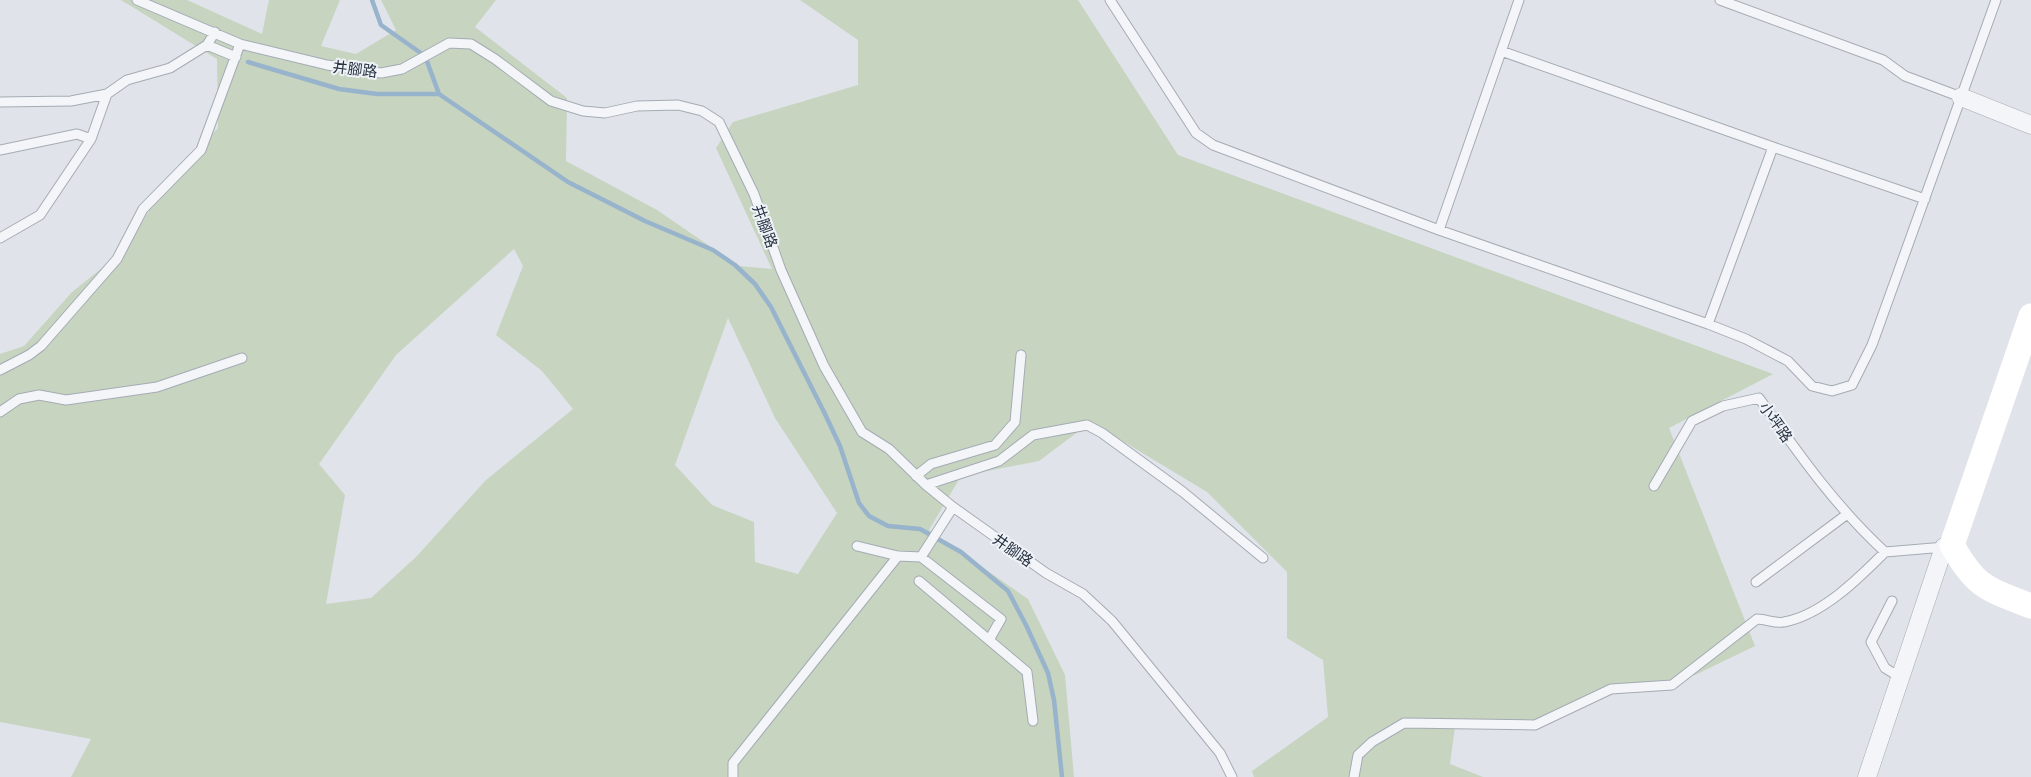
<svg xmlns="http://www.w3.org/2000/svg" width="2031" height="777" font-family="'PT Sans','Noto Sans TC',sans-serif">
<rect width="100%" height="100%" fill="#e0e4ea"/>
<path fill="#c6d4c0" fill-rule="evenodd" d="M121 0H187L262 34 269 0H340L321 46 356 54 396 30 381 0H496L475 27 567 98 566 161 657 210 739 266 772 269 716 148 733 122 858 85V40L800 0H1078L1178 155 1773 374 1669 428 1755 646 1695 675 1614 692 1550 721 1455 727 1450 764 1483 777H1254L1252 771 1328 717 1323 660 1287 638V572L1207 492 1091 422 1039 461 961 476 929 530 1028 599 1065 675 1074 777H71L91 739 0 722V354L24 346 72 292 127 248 168 179 218 128 217 59ZM514 249 523 266 496 335 542 371 573 409 486 480 416 557 371 598 326 604 345 495 319 464 396 355ZM728 318 775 418 837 513 798 574 755 562 754 522 712 505 675 465Z"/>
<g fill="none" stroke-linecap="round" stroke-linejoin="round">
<path stroke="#98b3cc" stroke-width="4.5" d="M372 0 381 25 425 56 439 94 568 182 645 221 713 250 735 265 755 284 771 307 824 412 840 446 859 503 869 516 888 526 920 529 961 552 1008 591 1026 625 1048 673 1054 700 1062 777
M248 62 339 89 377 94H439"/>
<defs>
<path id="lane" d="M137 0 240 44 327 65 381 73 402 69 449 43 471 44 495 59 551 101 583 111 605 113 637 106 678 105 702 111 719 122 754 194 781 270 824 366 862 432 889 449 926 485 953 507 1046 573 1083 594 1112 621 1220 753 1232 777
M1110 0 1196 133 1213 145 1439 230 1708 324 1746 339 1788 361 1812 386 1832 391 1852 385 1872 345 1996 0
M1720 0 1883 60 1905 76 1961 97
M207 45 236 57
M1501 51 1773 147 1708 324
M0 102 71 101 107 94
M1773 147 1925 199
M0 150 77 134 91 139
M1439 230 1519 0
M0 238 40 215 91 139 107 94 127 80 170 68 207 45 215 32
M0 370 29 355 41 346 117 259 143 209 201 150 240 44
M0 412 19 399 39 395 66 400 157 387 242 358
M916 476 931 464 995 445 1015 422 1021 355
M926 485 999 461 1033 435 1087 425 1102 433 1183 492 1263 558
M1654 486 1692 421 1723 406 1759 398C1798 453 1835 506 1885 552L1945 547
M857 546 898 556 921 557 1001 619 989 640 919 581
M921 557 953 507
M1756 582 1846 515
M1892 601 1871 642 1885 668 1901 678
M989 640 1027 672 1033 721
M733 777V763L898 556
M1354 777 1358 755 1372 742 1404 723 1535 725 1611 689 1672 685 1757 619C1766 619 1776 624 1784 622 1822 615 1858 579 1885 552"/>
<path id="street" d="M1961 97 2031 125
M1867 777 1944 547"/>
</defs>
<use href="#lane" stroke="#a5abb4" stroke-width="11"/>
<use href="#street" stroke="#a5abb4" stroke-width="19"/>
<use href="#lane" stroke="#f3f5f8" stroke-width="9"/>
<use href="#street" stroke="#f3f5f8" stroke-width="18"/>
<path stroke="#fff" stroke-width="25" d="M2031 316 1952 545C1976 588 1987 589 2031 606"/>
</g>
<g text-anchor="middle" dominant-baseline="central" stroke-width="4" stroke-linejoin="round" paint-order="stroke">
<g font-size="15" fill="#273242" stroke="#eff3f7">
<text transform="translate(355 69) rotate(7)">井腳路</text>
<text transform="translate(765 226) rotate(70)">井腳路</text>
<text transform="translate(1776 422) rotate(55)">小坪路</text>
<text transform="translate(1013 550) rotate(35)">井腳路</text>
</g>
</g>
</svg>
